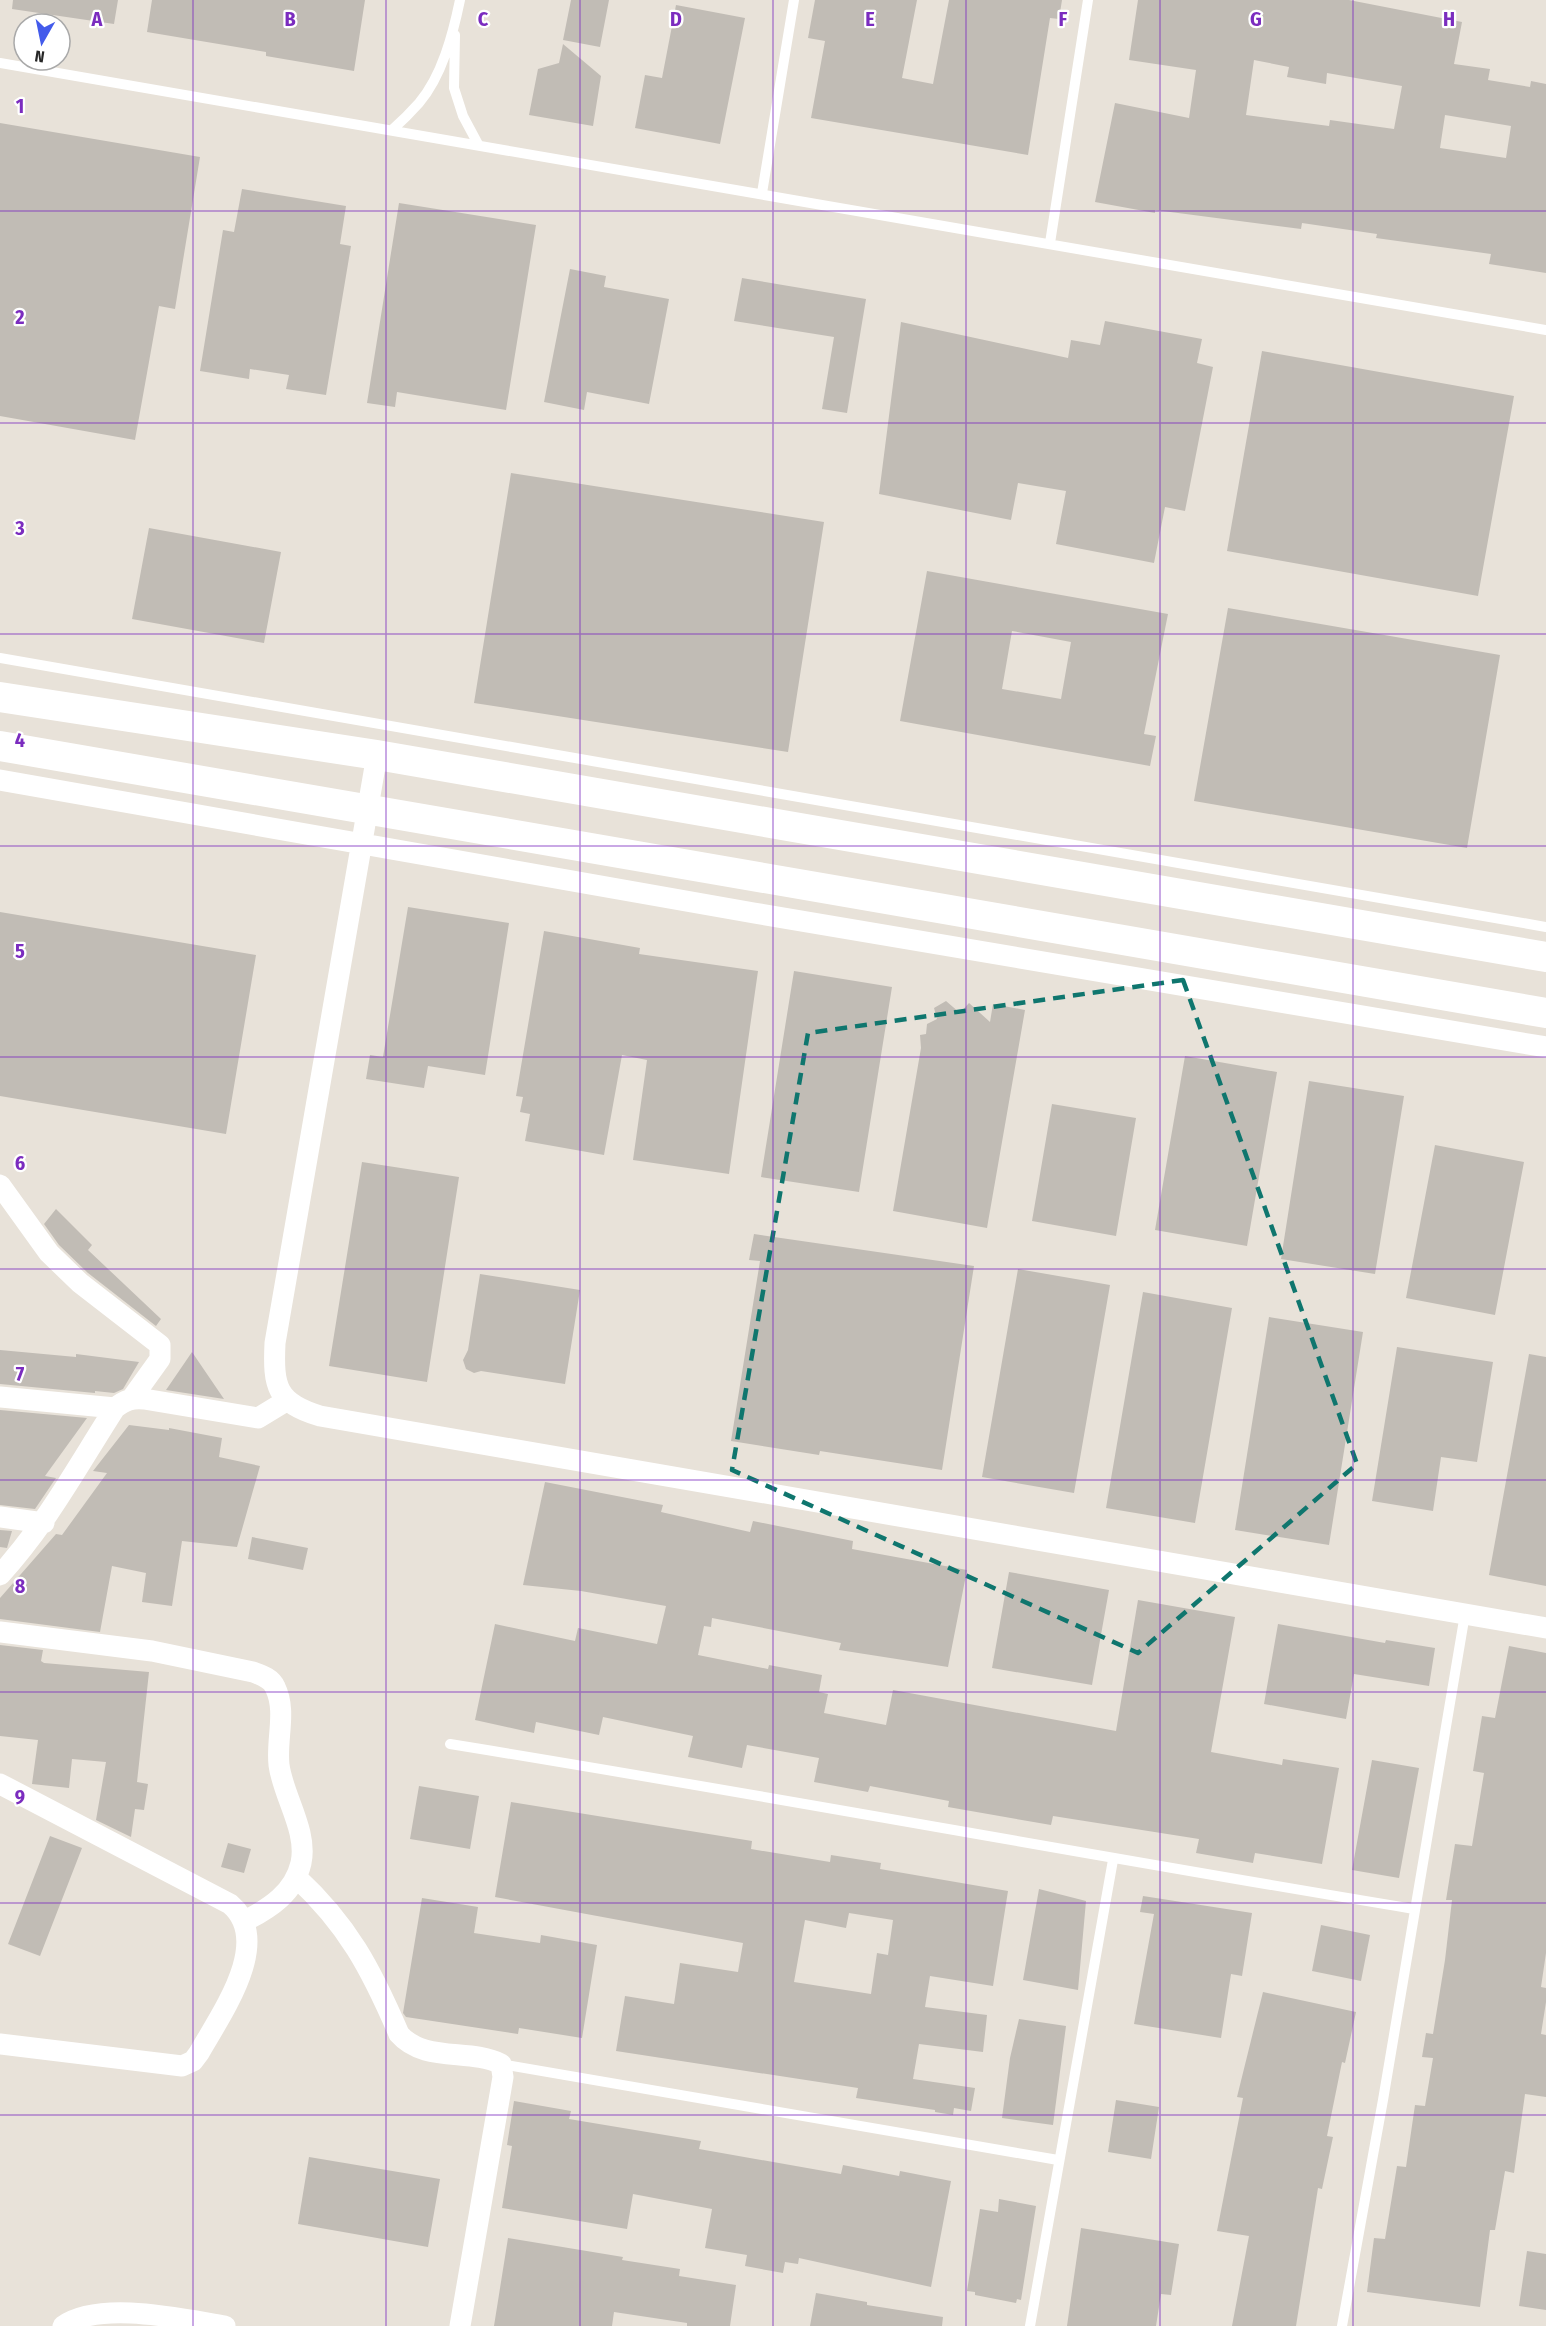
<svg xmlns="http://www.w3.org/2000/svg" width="1546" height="2326" font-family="'Fira Sans Condensed',sans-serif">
<rect width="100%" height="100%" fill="#e8e2d9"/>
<path fill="#c1bcb5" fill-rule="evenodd" d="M13 0H118L114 24 12 9Z
M152 0H365L354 71 266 56V52L147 32Z
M571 0H609L600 47 563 40Z
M815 0H917L902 78 933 84 949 0H1062L1059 19 1050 18 1028 155 811 118 825 41 808 38Z
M1138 0H1349L1462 22 1454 64 1490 69 1488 80 1530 87 1531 81 1546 84V273L1489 264 1491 254 1376 238 1377 234 1302 223 1301 229 1155 210V213L1095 202 1115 103 1189 118 1196 70 1129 60ZM1254 60 1289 67 1287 77 1326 84 1327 73 1402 86 1394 129 1330 120 1329 126 1246 115ZM1445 115 1511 126 1506 158 1440 148Z
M676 5 745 18 720 144 635 128 645 75 662 78Z
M563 44 601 76 593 126 529 115 538 69 559 63Z
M0 123 200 157 175 309 159 306 135 440 0 416Z
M242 189 346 206 340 244 351 246 326 395 286 389 289 375 250 369 249 379 200 371 223 230 234 232Z
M399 203 536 225 506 410 397 392 395 407 367 403Z
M570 269 606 276 604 287 669 299 649 404 587 392 584 410 544 402Z
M742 278 866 299 847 413 822 409 834 337 734 321Z
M1105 321 1202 339 1197 363 1213 367 1185 511 1165 507 1154 563 1056 544 1066 491 1018 483 1011 520 879 494 901 322 1068 358 1071 340 1100 345Z
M1262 351 1514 396 1478 596 1227 551Z
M511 473 824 522 788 752 474 703Z
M149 528 281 552 264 643 132 619Z
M927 571 1168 614 1144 734 1156 736 1150 766 900 721ZM1012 631 1071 642 1061 699 1002 689Z
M1228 608 1500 655 1467 848 1194 801Z
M408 907 509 923 485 1075 428 1066 424 1088 366 1079 370 1055 383 1057Z
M0 912 256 955 226 1134 0 1096Z
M544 931 640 948 639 954 758 971 729 1174 633 1160 647 1060 622 1055 604 1155 525 1141 530 1114 520 1112 523 1097 516 1096Z
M794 971 892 987 859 1192 761 1177Z
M946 1001 960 1013 969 1003 990 1022 993 1004 1025 1010 987 1228 893 1211 921 1048 920 1035 926 1034 927 1024 937 1019 934 1008Z
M1185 1056 1277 1072 1247 1246 1155 1230Z
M1309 1081 1404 1096 1375 1274 1281 1259Z
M1052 1104 1136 1118 1116 1236 1032 1221Z
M1435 1145 1524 1162 1495 1315 1406 1298Z
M362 1162 459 1177 427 1382 329 1366Z
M56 1209 92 1245 88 1250 161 1319 156 1326 88 1273 59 1245 44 1224Z
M754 1234 974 1266 942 1470 820 1451 819 1455 731 1441 760 1261 749 1260Z
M1018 1269 1110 1285 1074 1493 982 1477Z
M480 1274 580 1290 565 1384 481 1371 474 1373 466 1369 463 1360 468 1350Z
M1143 1292 1232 1308 1195 1523 1106 1508Z
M1269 1317 1363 1332 1329 1545 1235 1530Z
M1397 1347 1493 1362 1477 1462 1441 1457 1433 1511 1372 1501Z
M0 1350 76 1357V1354L139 1362 123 1389 114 1393 95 1391V1393L0 1384Z
M192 1352 224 1399 166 1390Z
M1529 1354 1546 1357V1586L1489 1575Z
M0 1410 87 1418 45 1476 56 1478 35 1509 0 1505Z
M129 1425 169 1430V1428L222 1438 219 1457 260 1466 237 1547 182 1541 172 1606 142 1602 146 1573 112 1566 100 1632 0 1619V1598L56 1534 62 1535 107 1473 93 1471Z
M545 1482 663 1505 661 1512 750 1532 753 1521 853 1541 852 1549 967 1570 948 1667 839 1650 841 1643 712 1618 711 1627 704 1626 698 1655 768 1669 769 1665 822 1675 819 1692 828 1694 824 1713 886 1725 893 1690 1116 1731 1138 1600 1235 1617 1211 1752 1282 1765 1283 1759 1339 1768 1322 1864 1255 1853 1253 1863 1196 1853 1199 1839 1053 1816 1051 1825 948 1807 949 1801 870 1786 868 1792 814 1782 819 1758 747 1745 742 1768 688 1757 693 1736 603 1717 599 1735 536 1722 534 1733 475 1720 495 1624 575 1641 578 1628 657 1644 666 1606 581 1591 523 1585Z
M0 1530 12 1531 7 1548 0 1547Z
M252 1537 308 1548 303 1570 248 1559Z
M1009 1572 1109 1590 1092 1685 992 1668Z
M1278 1624 1385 1643 1386 1640 1435 1648 1429 1686 1354 1674 1346 1719 1264 1704Z
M0 1645 43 1650 41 1661 44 1663 149 1672 137 1782 148 1784 144 1810 135 1809 131 1837 96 1820 106 1762 72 1759 69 1788 32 1784 38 1740 0 1736Z
M1509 1646 1546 1653V1953L1541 1987 1546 1988V2002L1541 2034 1546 2035V2097L1525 2094 1514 2173 1505 2171 1495 2230H1490L1480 2307 1367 2292 1374 2238 1385 2239 1397 2166 1406 2167 1415 2105 1425 2106 1433 2058 1422 2057 1426 2033 1433 2034 1445 1960 1452 1900H1446L1455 1844 1472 1846 1484 1773 1473 1771 1482 1716 1495 1718Z
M1372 1760 1419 1768 1399 1878 1352 1870Z
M419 1786 479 1796 470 1849 410 1839Z
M511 1802 752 1841 751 1849 830 1862 831 1855 881 1863 880 1869 1008 1891 993 1986 930 1976 925 2007 987 2015 983 2052 919 2044 913 2079 975 2088 971 2111 954 2108 953 2115 935 2112V2110L856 2098 858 2088 616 2051 625 1996 674 2004 680 1963 738 1972 743 1943 495 1897ZM849 1913 893 1920 888 1955 877 1953 871 1994 794 1982 805 1920 846 1928Z
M50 1836 82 1848 40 1956 8 1944Z
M228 1843 251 1849 244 1873 221 1867Z
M1039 1889 1086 1901 1078 1990 1023 1980Z
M1143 1896 1252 1913 1242 1976 1231 1974 1221 2038 1134 2024 1154 1914 1140 1912Z
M422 1898 478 1907 474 1933 540 1943 541 1935 597 1945 582 2038 519 2028 518 2034 406 2017 403 2013Z
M1321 1925 1370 1935 1361 1981 1312 1971Z
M1263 1992 1356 2012 1345 2063 1342 2062 1327 2136 1333 2137 1322 2189 1318 2188 1296 2326H1232L1249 2236 1217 2231 1243 2098 1237 2097Z
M1019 2019 1066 2026 1053 2125 1002 2118 1010 2058Z
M1116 2100 1159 2107 1151 2159 1108 2152Z
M514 2101 571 2111 569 2119 701 2141 699 2149 841 2174 843 2165 899 2176 900 2171 951 2181 931 2287 799 2258 798 2264 785 2262 783 2273 745 2266 747 2255 705 2248 712 2209 633 2194 627 2229 502 2208 512 2146 507 2145Z
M309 2157 440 2179 428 2247 298 2224Z
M999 2199 1036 2206 1021 2300 1017 2299 1016 2303 975 2295V2292L967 2291 980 2209 998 2212Z
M1081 2228 1179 2244 1171 2295 1161 2294 1156 2326H1067Z
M508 2238 623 2257 622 2260 680 2269 679 2276 736 2285 730 2326H687V2323L614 2312 612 2326H494Z
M1527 2251 1546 2254V2310L1519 2306Z
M816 2293 867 2302V2305L943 2317 942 2326H810Z"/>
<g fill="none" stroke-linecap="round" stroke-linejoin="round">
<path stroke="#fff" stroke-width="10" d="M455 35 454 88 463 116 478 144
M0 63 1546 330
M393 129C402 121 411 112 419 103 442 76 453 34 460 0
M762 193 794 0
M1050 243 1088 0
M0 658 1546 927
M450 1744C772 1796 1092 1856 1414 1909
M501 2064 1058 2160
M1030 2326 1113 1860
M1342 2326 1383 2100 1465 1614"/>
<path stroke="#fff" stroke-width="21" d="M377 755 275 1343C273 1386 276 1403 320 1416L1546 1628
M0 780 754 913 1546 1047
M0 1185 49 1253 80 1283 160 1345V1359L132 1398
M0 1397 115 1408
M0 1517 44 1523
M0 1575C48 1522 77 1467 115 1408 125 1400 132 1398 144 1399L258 1418 286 1401
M0 1632 152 1651 253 1672C261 1675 271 1678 275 1687 287 1711 276 1739 279 1765 283 1796 308 1831 301 1863 294 1893 270 1908 245 1921
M0 1784 230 1904C274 1941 221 2014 199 2053L193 2061 182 2066 0 2044
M296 1877C348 1925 371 1969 399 2034 424 2063 470 2048 501 2064L503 2077 460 2326
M63 2326C100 2300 182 2319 225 2326"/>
<path stroke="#fff" stroke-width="30" d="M0 697 377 755 1546 957
M0 746 1546 1013"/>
</g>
<path fill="none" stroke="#0f766e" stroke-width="4.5" stroke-dasharray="12 8" stroke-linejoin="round" d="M1183 980 1357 1464 1138 1653 732 1470 808 1033Z"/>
<path fill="none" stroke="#7b2cbf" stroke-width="1.5" stroke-opacity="0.55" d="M193 0V2326M386 0V2326M580 0V2326M773 0V2326M966 0V2326M1160 0V2326M1353 0V2326M0 211H1546M0 423H1546M0 634H1546M0 846H1546M0 1057H1546M0 1269H1546M0 1480H1546M0 1692H1546M0 1903H1546M0 2115H1546"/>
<g font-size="20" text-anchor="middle" font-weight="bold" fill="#7b2cbf" stroke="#fff" stroke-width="4.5" stroke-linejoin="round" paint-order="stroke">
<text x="97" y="26">A</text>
<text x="290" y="26">B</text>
<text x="483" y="26">C</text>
<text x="676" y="26">D</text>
<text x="870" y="26">E</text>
<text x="1063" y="26">F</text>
<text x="1256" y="26">G</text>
<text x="1449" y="26">H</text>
<text x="20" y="113">1</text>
<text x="20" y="324">2</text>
<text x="20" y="535">3</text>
<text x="20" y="747">4</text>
<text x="20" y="958">5</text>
<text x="20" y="1170">6</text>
<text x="20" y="1381">7</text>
<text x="20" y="1593">8</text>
<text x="20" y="1804">9</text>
</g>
<g transform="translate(42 42) rotate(189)"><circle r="28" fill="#ffffff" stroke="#a9a9a9" stroke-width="1.5"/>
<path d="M0-4.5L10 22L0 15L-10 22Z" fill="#435beb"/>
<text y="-9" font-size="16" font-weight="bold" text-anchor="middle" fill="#272727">N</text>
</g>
</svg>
